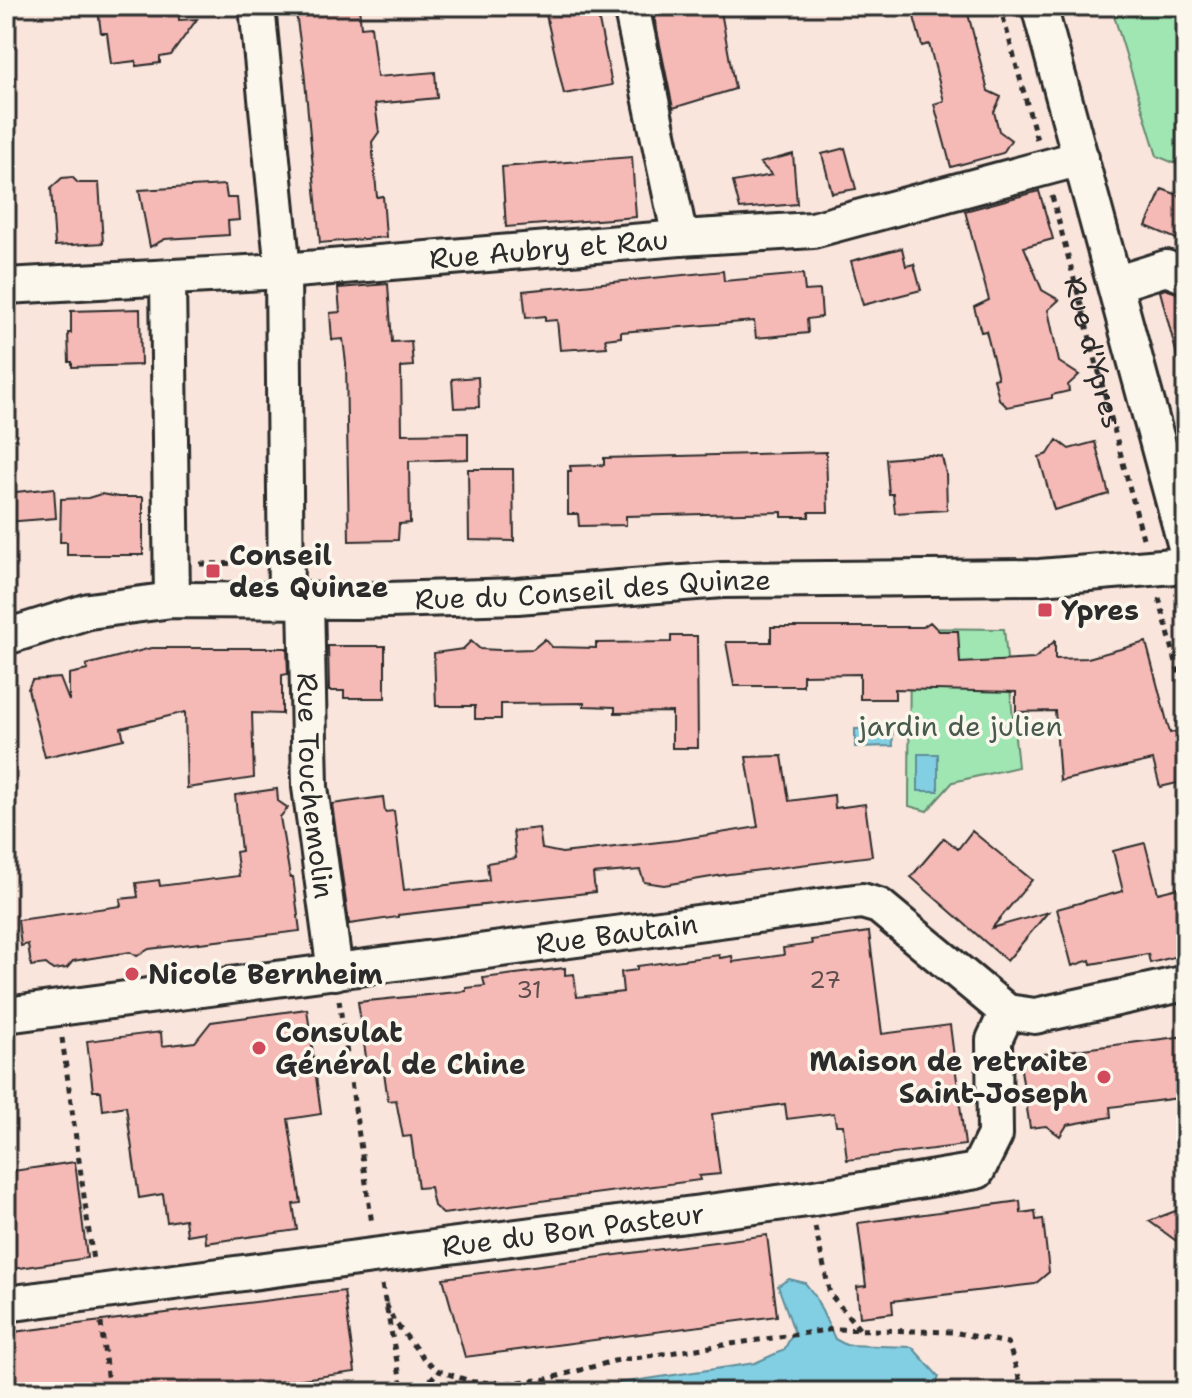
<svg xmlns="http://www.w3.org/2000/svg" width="1192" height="1398" font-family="'Shantell Sans',sans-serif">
<rect width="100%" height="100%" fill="#fae5dc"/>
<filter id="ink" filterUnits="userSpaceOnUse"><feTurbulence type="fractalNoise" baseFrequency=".0125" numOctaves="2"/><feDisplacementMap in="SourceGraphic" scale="16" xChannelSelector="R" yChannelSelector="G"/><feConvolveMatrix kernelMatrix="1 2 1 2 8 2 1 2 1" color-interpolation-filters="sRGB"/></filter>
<g filter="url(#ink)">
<path fill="#a0e6b3" stroke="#66886f" stroke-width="2" d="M1111 6H1178L1186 9V168L1157 156Z
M910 628 1004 629 1018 767 953 782 927 811 909 806Z"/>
<path fill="#82cee2" stroke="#5f8d99" stroke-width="2" d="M892 728 893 746 855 747V729Z
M918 754H938V791H918Z
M789 1279 805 1283 815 1296 835 1339 846 1345 912 1347 939 1377 935 1387 922 1392H559L755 1363 784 1350 794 1331 778 1286Z"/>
<path fill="#f6bab6" stroke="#2b2b2b" stroke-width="2" d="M103 6H178L179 20 197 19 171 55 160 57V63L136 66V61L111 64 107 33H101L98 10 103 9Z
M295 6H359L361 27 371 26 377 77 435 72 437 98 375 104 379 132 372 142 377 197 383 196 386 237 320 243 304 70Z
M544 6H596L612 85 564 94Z
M652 6H720L735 89 673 108Z
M938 6H966L988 91 1001 97 994 112 999 131 1011 140 1003 153 951 167 934 104 944 101 929 44 922 46 913 13Z
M845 148 856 189 832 193 822 154Z
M793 154 797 204 740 209 733 182 772 175 760 163Z
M632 157 636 217 506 227 502 167Z
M72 177 78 183H99L103 243 55 246 51 188 62 178Z
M225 185 227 198H237L239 220 228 221 229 235 165 239 150 247 139 190Z
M1162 189 1186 198V243L1146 226Z
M1039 191 1053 239 1024 247 1042 290 1059 300 1048 310 1059 362 1079 375 1068 385 1069 391 1052 395V398L1007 407 999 399 994 379 998 378 986 331 981 332 974 307 989 300 965 211Z
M902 248 906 266 914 264 921 290 863 305 851 261Z
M723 271 724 281 803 274 805 291 820 290 822 317 807 319 808 333 756 338 754 321 621 332V337L605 339 607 347 560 350 557 320 545 321V316L526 318 523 291Z
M388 284 392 342 411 341 413 366 401 367 402 434 468 433V459L409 461 410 523 399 524 398 540 349 541 346 363 343 339 332 340 330 313 340 312 338 288Z
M1165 289 1186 296V358L1178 359 1160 291Z
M140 309 141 365 72 367V362H69L68 333H71V311Z
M478 377 479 407 454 408 452 379Z
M1057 440 1069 449 1095 442 1109 494 1054 510 1039 457 1048 454Z
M826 452 828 512H809V517H782V512L626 516V525L579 526 578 514H568V471H571L570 466 604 465V458Z
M930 455 942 457 946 474 947 510 895 513 893 494H889L886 459Z
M468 469H513L514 541 469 540Z
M54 488 56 518 6 522V493Z
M101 494 119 497H143V555H67V542H60L61 499 88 498Z
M930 622 939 631H958L960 663 1034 659 1055 641V659L1088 658 1146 642 1170 733 1186 729V781L1160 787 1153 760 1060 781 1055 711 1016 712V692L895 689V699H860V674L803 675V686H734L726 642H771V627H923Z
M671 636H697L698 748H672V712L615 713V707L584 706V703L501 704V719H475V706H436L434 653 463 649 471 641 480 649 500 650 533 649 545 639 552 647 596 648V643L671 642Z
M328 646H385V698H344V691H329Z
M151 648H287L288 674 282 675V714L252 713 254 778 187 788 185 712 121 728 124 739 45 757 28 689 32 680 60 678 69 701V674L88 670 86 665Z
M782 756 789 801 834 795 835 808 865 804 872 856 729 874 664 885 644 882 640 870 593 874 595 892 398 915V917L349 924 332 804 383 797 385 812 394 811 404 890 489 880 487 863 516 858 513 831 539 828 542 849 562 853 677 840 758 827 746 757Z
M277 789 278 801 288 808 280 817 290 877H293L300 931 149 949 137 956 130 952 73 961 67 968 53 970 46 964 31 966 28 944 21 946 18 920 121 906 120 899 138 897 136 883 159 880 160 886 239 876 236 852 241 851 235 795Z
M972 831 1032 880 992 928 1048 912 1007 961 911 877 944 838 958 849Z
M1145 843 1158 893 1186 886V954L1150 963 1148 954 1091 964 1090 960 1072 966 1057 909 1123 891 1113 851Z
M869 932 882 1034 950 1025 965 1145 847 1160 843 1125H836L834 1113 787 1119 785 1104 712 1114 720 1174 699 1176 700 1180 443 1214 434 1206 430 1187 418 1188 411 1136 403 1137 396 1100 388 1101 384 1072 375 1069 366 1057 358 1002 466 991V988L485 986 483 978 565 968V975L574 974 577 997 623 992 621 972 637 970V966L719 955 720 958 732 956 733 962 784 955 783 948 812 944 811 940Z
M307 1009 321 1114 288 1119 301 1203 293 1204 297 1230 206 1243 205 1232 187 1235 185 1219 167 1222 163 1194 139 1198 126 1106 103 1110 101 1091H93L87 1041 161 1032 162 1046 195 1042 211 1022Z
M1186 1036V1097L1110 1107 1111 1117 1067 1125 1060 1136 1046 1126 1030 1128 1019 1057Z
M75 1162 87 1258 6 1270V1172Z
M1020 1201 1021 1213 1035 1211 1036 1220 1043 1219 1049 1272 1035 1284 892 1301 893 1313 860 1317 857 1287 866 1286 858 1223Z
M1186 1207V1248L1149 1221Z
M767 1235 777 1316 465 1357 443 1278Z
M344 1291 355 1372 203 1392H6V1333Z"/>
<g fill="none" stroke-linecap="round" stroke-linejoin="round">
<defs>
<g id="street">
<path d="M257 6 283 271 286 600"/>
<path d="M631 6 680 238"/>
<path d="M1039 6 1186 547"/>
<path d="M168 279 172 600"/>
<path d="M1115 284 1166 268 1186 276"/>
<path id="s2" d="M6 286 283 271 680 238 813 230 1081 158"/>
<path id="s3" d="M306 600 310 787 335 972"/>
<path id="s4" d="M6 637 89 611 172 600 355 601 517 596 722 580 1040 577 1186 565"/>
<path id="s5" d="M6 1015 862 901 879 906 1007 1012 1035 1016 1186 983"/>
<path id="s6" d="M6 1304 808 1199 977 1171 995 1135 994 1040 1007 1012"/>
</g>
</defs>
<use href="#street" stroke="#2b2b2b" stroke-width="40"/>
<g stroke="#2b2b2b" stroke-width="5" stroke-dasharray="6 6" stroke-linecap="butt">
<path d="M1000 6 1037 140"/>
<path id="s1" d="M1052 196 1143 538"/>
<path d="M200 564 254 563"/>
<path d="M1159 598 1186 700"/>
<path d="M339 1000 372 1224"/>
<path d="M62 1038 93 1261"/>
<path d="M815 1227 830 1294 861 1331"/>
<path d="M382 1285 403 1392"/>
<path d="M386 1304 394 1321 425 1360 439 1371 473 1382 509 1383 547 1379 614 1361 834 1329 953 1332 1008 1343 1023 1390"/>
<path d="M101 1323 109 1392"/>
<path d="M410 1392 423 1387 439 1371"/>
<path d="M1017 1392 1051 1380"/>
</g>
<use href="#street" stroke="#fbf7ec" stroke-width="34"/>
</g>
</g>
<g fill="#d1495b" stroke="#fbf7ec" stroke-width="3">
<rect x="205" y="563" width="16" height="16" rx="4"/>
<rect x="1037" y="602" width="16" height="16" rx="4"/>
<circle cx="132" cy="974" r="8"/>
<circle cx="259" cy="1048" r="8"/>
<circle cx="1104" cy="1077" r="8"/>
</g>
<g text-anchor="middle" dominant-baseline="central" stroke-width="7" stroke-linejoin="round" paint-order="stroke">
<g font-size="24" fill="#5e4f4e">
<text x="825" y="980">27</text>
<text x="529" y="990">31</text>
</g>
<g font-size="28" fill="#2b2b2b" stroke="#fbf7ec">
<text stroke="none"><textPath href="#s2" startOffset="544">Rue Aubry et Rau</textPath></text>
<text stroke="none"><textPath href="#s1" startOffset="162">Rue d'Ypres</textPath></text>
<text stroke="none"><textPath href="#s4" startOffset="592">Rue du Conseil des Quinze</textPath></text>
<text stroke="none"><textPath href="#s3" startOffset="186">Rue Touchemolin</textPath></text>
<text stroke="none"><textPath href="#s5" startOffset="616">Rue Bautain</textPath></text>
<text stroke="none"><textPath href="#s6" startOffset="572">Rue du Bon Pasteur</textPath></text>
</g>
<g font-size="28" font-weight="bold" fill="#2b2b2b" stroke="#fbf7ec" text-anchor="start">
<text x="229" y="555">Conseil<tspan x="229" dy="32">des Quinze</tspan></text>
<text x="1061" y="610">Ypres</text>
<text x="148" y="974">Nicole Bernheim</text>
<text x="275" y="1032">Consulat<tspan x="275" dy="32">Général de Chine</tspan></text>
<text x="1088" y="1061" text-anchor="end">Maison de retraite<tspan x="1088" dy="32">Saint-Joseph</tspan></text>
</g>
<g font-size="28" fill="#485a4d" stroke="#fbf7ec">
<text x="961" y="726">jardin de julien</text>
</g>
</g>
<rect width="1192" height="1398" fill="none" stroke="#fbf7ec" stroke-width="32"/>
<rect x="16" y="16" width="1160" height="1366" fill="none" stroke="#2b2b2b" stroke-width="3" filter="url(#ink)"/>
</svg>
